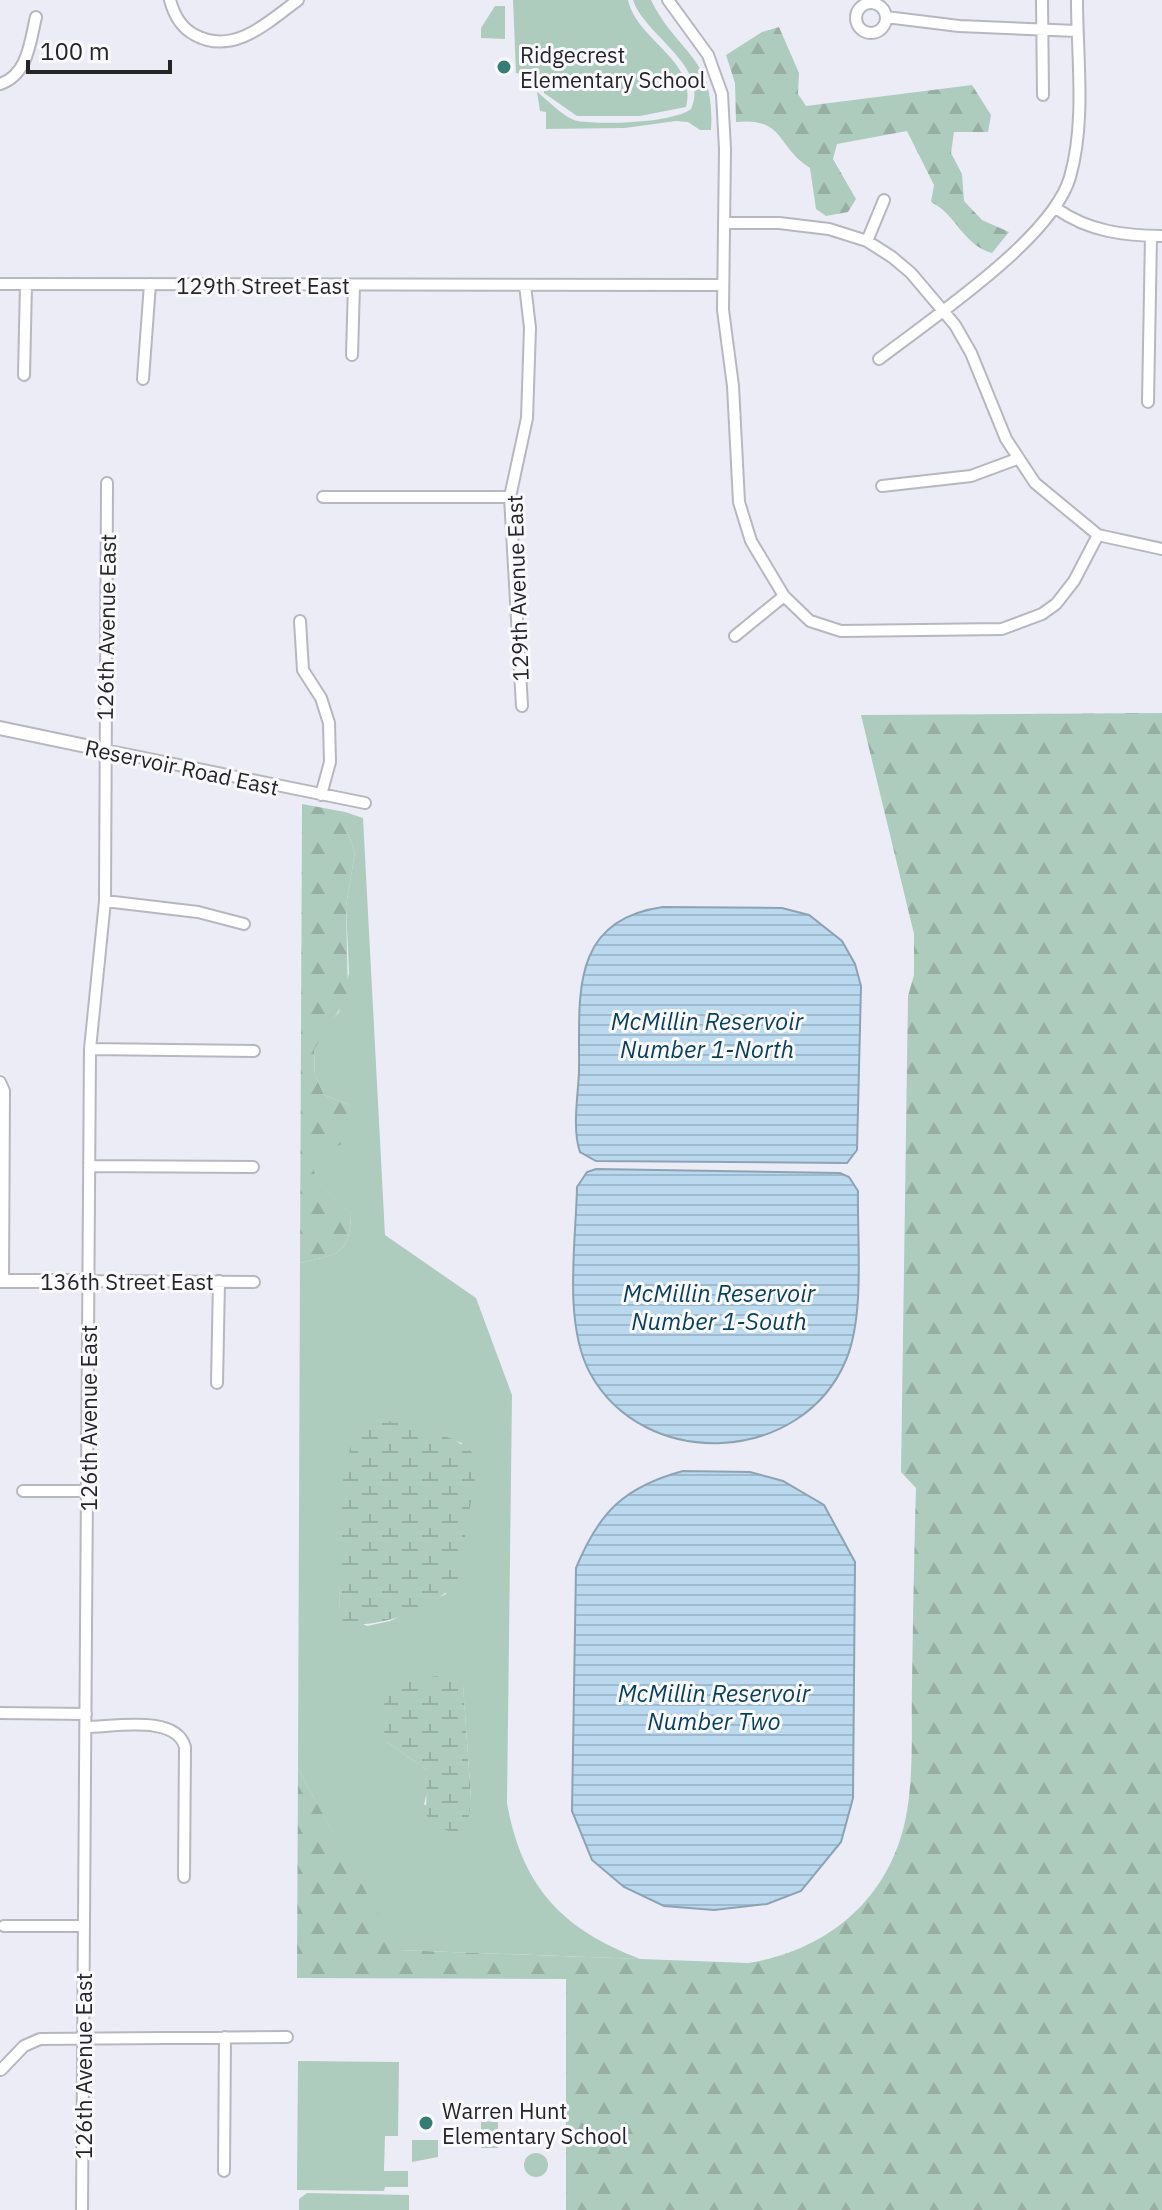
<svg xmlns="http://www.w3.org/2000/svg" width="1162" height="2210" font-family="'IBM Plex Sans',sans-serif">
<defs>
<pattern id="forest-firs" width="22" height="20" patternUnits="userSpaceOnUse" patternTransform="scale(2)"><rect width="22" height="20" fill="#aeccbd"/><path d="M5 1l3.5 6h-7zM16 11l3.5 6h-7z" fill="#96afa2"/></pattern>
<pattern id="wetland-marsh" width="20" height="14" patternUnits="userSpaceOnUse" patternTransform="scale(2)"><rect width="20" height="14" fill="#aeccbd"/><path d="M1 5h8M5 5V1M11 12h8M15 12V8" fill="none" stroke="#96afa2"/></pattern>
<pattern id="water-rules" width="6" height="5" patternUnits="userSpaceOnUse" patternTransform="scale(2)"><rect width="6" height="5" fill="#bad9ef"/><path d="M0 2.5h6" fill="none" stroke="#a0bacd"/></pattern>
</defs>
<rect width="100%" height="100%" fill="#ececf6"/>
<path fill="#aeccbd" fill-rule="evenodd" d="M513 0H628C637 41 698 60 686 107L640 116H577L544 93V81L538 76 516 73Z
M633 0H651C678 55 716 56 711 130H700L688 122 676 121 625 128 546 129V112L540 111 537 92C548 100 565 119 578 121 601 125 673 123 691 109 710 66 644 35 633 0Z
M495 6H505V39L481 38V28Z
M345 812 363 818 385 1235 476 1298 512 1395 507 1803C522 1887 562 1929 640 1959L397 1950 298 1769 300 1263C338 1254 350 1256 351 1213 333 1198 310 1183 312 1157L326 1150 350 1105 324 1095 315 1075 314 1050 325 1028 339 1012 349 973 346 906 355 852 345 826ZM435 1435 462 1443 446 1594 390 1621 367 1626 339 1613 343 1494ZM463 1685 471 1799 424 1805 429 1784 427 1770 387 1742Z
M298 2061 399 2062 398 2136H385L384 2171H408V2187H385L384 2191 297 2190Z
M481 2121 498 2122V2148H481Z
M412 2140H438V2157L412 2162Z
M524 2165a12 12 0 1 1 24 0a12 12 0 1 1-24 0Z
M307 2193 409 2195V2210H299V2199Z"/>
<path fill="url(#forest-firs)" d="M779 27 799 73 798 94 806 106 972 85 991 115 988 132H954L951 153 962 174 964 201 982 220 1009 232 992 253C963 245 957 215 931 202L934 185 907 131 837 144 833 159 856 199 848 212 826 216 816 209 810 168C776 147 785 117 736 122L735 83 726 55 762 32Z
M1162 713V2210H566V1979L297 1978 298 1769 398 1950 748 1963C830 1950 893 1896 907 1811 914 1769 911 1725 912 1683 913 1618 914 1553 916 1488L901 1472 908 996 914 975V934L861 715Z
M302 804 345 812V826L355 852 346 906 348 996 314 1050 315 1075 324 1095 350 1105 356 1127 349 1141 313 1157C310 1183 334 1198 351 1213 350 1256 338 1254 300 1263Z"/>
<path fill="url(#wetland-marsh)" d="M374 1419C403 1423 465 1434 478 1461L457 1583C428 1611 384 1626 345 1625L339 1613C341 1558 334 1492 353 1440 357 1429 364 1424 374 1419Z
M452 1675 463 1684 471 1799 467 1829 453 1833 437 1826 426 1815 427 1770 387 1742C369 1687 406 1677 452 1675Z"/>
<path fill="url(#water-rules)" stroke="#8da3b3" stroke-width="2" d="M663 907 782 908 809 915 842 941 855 964 861 986 857 1150 847 1163 596 1161 580 1152C572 1129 578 1096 579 1072 580 998 568 920 663 907Z
M596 1169 840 1173 849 1177 858 1191C857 1241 865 1315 846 1360 802 1465 644 1472 590 1373 563 1323 576 1242 577 1187L587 1172Z
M683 1471 750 1472 783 1481 824 1505 855 1562 853 1798 841 1842 801 1891 767 1904 714 1910 664 1906 624 1887 592 1860 572 1811 576 1568C599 1512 624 1487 683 1471Z"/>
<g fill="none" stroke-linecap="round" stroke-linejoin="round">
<defs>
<path id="minor" d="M170 0C174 15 181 28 195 35 234 56 268 22 298 0
M668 0 708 55 722 94 725 149 723 310 733 386 739 502 751 541 784 596
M1042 0 1043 95
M856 18a15 15 0 1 1 30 0a15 15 0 1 1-30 0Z
M886 17 959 26 1077 31
M0 84C28 75 30 42 36 17
M1057 209C1088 231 1125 236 1162 236
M724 223H779L829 229 867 241 892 257 911 273 955 325 971 353 1006 439 1035 483 1098 535 1162 549
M867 241 884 200
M0 284 723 285
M352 355 354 285
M879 359C931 319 1053 238 1070 177 1086 122 1077 56 1077 0
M24 375 26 284
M143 379 150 284
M1148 402 1151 236
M882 486 971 476 1017 459
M323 497H510
M300 621 303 670 321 698 329 723 330 762 321 795
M735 636 784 596 810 621 841 631 1002 629 1042 614 1056 604 1074 581 1098 535
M522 706 510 497 527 418 530 328 525 285
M105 750 365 803
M105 901 198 912 244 924
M90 1049 254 1051
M0 1082 4 1091 3 1281
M89 1166 253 1167
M89 1281 254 1282
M217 1383 219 1281
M23 1491H88
M0 1713 86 1714
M86 1727C113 1727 176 1714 185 1747L184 1877
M4 1926H84
M1 2070 24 2046 40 2039 287 2037
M224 2171 225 2037
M82 2210 90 1049 105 901 107 483"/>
<path id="tertiary" d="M0 728 105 750
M0 1281H89"/>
</defs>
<use href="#minor" stroke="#b7b7c0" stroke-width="14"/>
<use href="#tertiary" stroke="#b7b7c0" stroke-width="16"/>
<use href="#minor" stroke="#fff" stroke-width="10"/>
<use href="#tertiary" stroke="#fff" stroke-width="12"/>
</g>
<g fill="#347c74" stroke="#fafafe" stroke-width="3">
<circle cx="504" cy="67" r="8"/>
<circle cx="426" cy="2123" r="8"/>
</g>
<g text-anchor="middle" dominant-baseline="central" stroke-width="6" stroke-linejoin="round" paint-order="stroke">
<g font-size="22" fill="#252528" stroke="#fafafe" text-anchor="start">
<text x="520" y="54">Ridgecrest<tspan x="520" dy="25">Elementary School</tspan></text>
<text x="442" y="2110">Warren Hunt<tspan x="442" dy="25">Elementary School</tspan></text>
</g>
<g font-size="22" fill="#252528" stroke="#fafafe">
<text x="263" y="285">129th Street East</text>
<text transform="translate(517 588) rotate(-92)">129th Avenue East</text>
<text transform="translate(106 627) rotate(-89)">126th Avenue East</text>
<text transform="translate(182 767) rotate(12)">Reservoir Road East</text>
<text x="127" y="1281">136th Street East</text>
<text transform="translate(88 1418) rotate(-90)">126th Avenue East</text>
<text transform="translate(83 2066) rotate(-90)">126th Avenue East</text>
</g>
<g font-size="24" font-style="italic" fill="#073f5d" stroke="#fafafe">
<text x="707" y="1021">McMillin Reservoir<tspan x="707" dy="28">Number 1-North</tspan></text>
<text x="719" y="1293">McMillin Reservoir<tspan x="719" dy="28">Number 1-South</tspan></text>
<text x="714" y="1693">McMillin Reservoir<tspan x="714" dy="28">Number Two</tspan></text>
</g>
</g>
<path d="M28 60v12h142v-12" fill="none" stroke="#252528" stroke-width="4"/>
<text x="40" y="60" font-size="24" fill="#252528" stroke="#fafafe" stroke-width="6" paint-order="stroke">100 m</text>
</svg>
